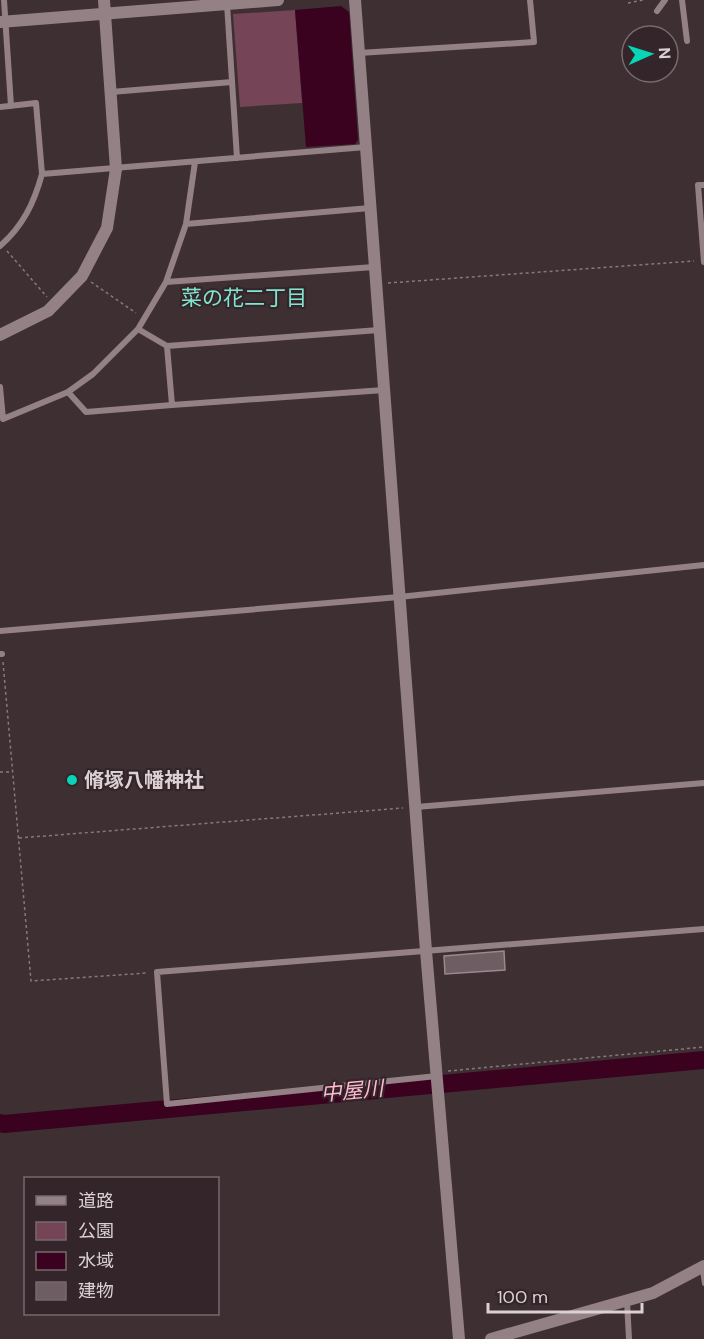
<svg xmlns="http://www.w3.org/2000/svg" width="704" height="1339" font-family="'DM Sans','Noto Sans JP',sans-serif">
<rect width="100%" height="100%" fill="#3e2f33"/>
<path fill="#754456" d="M295 10 302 103 240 107 233 14Z"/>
<path fill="#3a021e" d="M341 6 349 12 358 140 355 144 306 147 295 10Z"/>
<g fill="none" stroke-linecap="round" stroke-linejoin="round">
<path stroke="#3a021e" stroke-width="18" d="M0 1123 4 1124 704 1060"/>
</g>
<path fill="#6e5d63" stroke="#9a888d" stroke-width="1.5" d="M504 951 505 970 445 974 444 956Z"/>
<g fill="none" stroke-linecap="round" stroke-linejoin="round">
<path stroke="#86797d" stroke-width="1.5" stroke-dasharray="3 3" stroke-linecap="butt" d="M628 3 643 0
M7 251 47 297
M91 282 136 313
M388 283 694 261
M3 662 31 981 147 973
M0 772H11
M19 838 403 808
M448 1071 704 1047"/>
<path stroke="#938186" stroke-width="4" d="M702 1270 704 1284"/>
<path stroke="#938186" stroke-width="6" d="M4 0 11 106
M682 0 687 41
M227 4 237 158
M657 11 665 0
M359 53 534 42 530 0
M111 92 232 82
M0 107 36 103 42 174 366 147
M704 185H698L704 262
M186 224 370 208
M0 246C23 226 34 203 42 174
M166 282 374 267
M138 329 167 346 379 330
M167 346 172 405 384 390
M0 387 3 419 68 392 93 374 138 329 166 282 186 224 195 162
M68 392 86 412 172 405
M0 631 399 597 704 565
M0 654H2
M416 807 704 783
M437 1076 167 1104 157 972 704 929
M627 1301 629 1339"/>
<path stroke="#938186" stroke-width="12" d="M355 0 426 951 459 1339
M0 22 278 0
M0 335 48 311 82 276 107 228 116 169 104 0
M491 1339 653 1293 704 1266"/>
</g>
<circle fill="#07d5b6" stroke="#33252a" stroke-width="2" cx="72" cy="780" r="6"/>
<g text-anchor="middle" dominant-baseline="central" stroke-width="4.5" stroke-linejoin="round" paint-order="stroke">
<g font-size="20" font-weight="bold" fill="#dbd1d4" stroke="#33252a" text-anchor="start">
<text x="84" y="780">脩塚八幡神社</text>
</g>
<g font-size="21" fill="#82e5ce" stroke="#33252a">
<text x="244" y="298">菜の花二丁目</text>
</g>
<g font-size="21" font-style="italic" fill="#ffbad1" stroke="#33252a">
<text transform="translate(352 1091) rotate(-5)">中屋川</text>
</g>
</g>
<rect x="24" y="1177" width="195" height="138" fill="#33252a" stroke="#766a6e" stroke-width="1.5"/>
<rect x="36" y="1196" width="30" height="9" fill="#938186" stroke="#766a6e" stroke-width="1.5"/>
<text x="78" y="1207" font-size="18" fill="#dbd1d4">道路</text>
<rect x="36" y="1222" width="30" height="18" fill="#754456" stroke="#766a6e" stroke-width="1.5"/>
<text x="78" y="1237" font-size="18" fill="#dbd1d4">公園</text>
<rect x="36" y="1252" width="30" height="18" fill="#3a021e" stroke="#766a6e" stroke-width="1.5"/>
<text x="78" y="1267" font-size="18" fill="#dbd1d4">水域</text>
<rect x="36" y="1282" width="30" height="18" fill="#6e5d63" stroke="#766a6e" stroke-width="1.5"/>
<text x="78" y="1297" font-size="18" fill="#dbd1d4">建物</text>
<g transform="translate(650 54) rotate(87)"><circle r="28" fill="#33252a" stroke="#766a6e" stroke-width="1.5"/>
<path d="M0-4.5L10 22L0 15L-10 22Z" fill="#07d5b6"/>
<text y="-9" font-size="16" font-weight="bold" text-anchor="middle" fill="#dbd1d4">N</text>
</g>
<path d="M488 1303v9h154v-9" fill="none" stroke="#dbd1d4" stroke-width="3"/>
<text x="497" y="1303" font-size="18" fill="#dbd1d4" stroke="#33252a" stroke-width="4.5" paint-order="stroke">100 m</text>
</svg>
